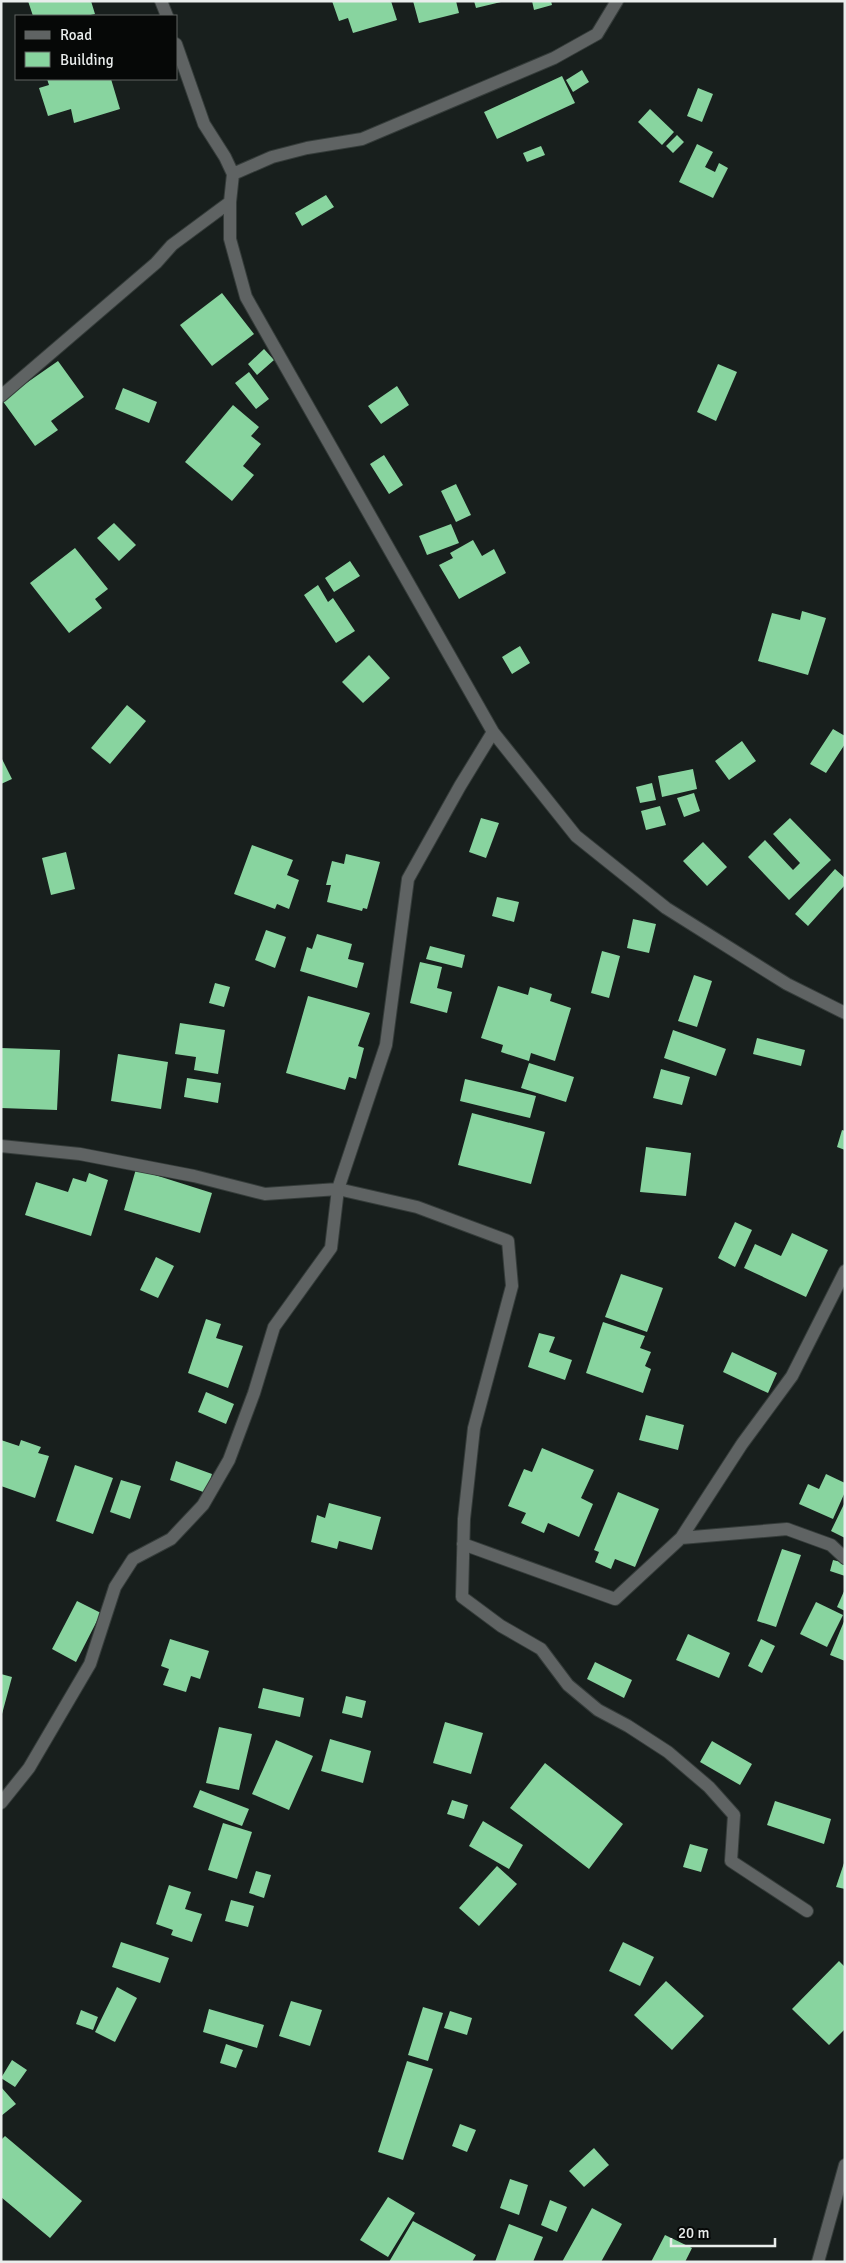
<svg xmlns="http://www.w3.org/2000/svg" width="846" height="2263" font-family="Signika,sans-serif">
<rect width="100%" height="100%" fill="#181f1d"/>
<path fill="#88d49f" d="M28 1H91L95 14 86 16H33Z
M332 1H391L397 20 353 33 348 18 339 21Z
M413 1H456L459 13 419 23Z
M474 1H501V2L476 8Z
M532 1H551L552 5 534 10Z
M582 70 589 82 573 92 566 80Z
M562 76 575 103 497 139 484 112Z
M47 79H111L120 109 74 123 71 109 48 116 39 88 49 85Z
M698 88 713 94 702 122 687 116Z
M650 109 674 132 662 145 638 122Z
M677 135 684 142 673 153 666 146Z
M697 144 713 152 705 167 715 172 719 163 728 168 713 198 679 182Z
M541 146 545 155 527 162 523 153Z
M326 195 334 207 302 226 295 213Z
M222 293 254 334 212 366 180 325Z
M264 349 274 360 257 375 248 364Z
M58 361 84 397 51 421 58 430 35 446 2 400Z
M718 364 737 372 716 421 697 412Z
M249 372 269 399 256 409 235 383Z
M397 386 409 405 381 424 368 406Z
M123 388 157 402 149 423 115 409Z
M233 405 259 427 251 436 261 444 243 466 254 475 232 501 185 462Z
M384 455 403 485 389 494 370 464Z
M456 484 471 515 456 522 441 491Z
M114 523 136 545 119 561 97 538Z
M451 524 459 543 427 555 419 536Z
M473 540 482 556 494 549 506 573 459 599 439 565 453 558 450 553Z
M75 548 108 589 95 599 102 608 69 633 30 583Z
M350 561 360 576 334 592 325 578Z
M318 585 328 602 333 598 355 631 336 643 304 595Z
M802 611 826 618 808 675 758 661 772 613 800 620Z
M520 646 530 663 512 674 502 657Z
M369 655 390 678 363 703 342 682Z
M127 705 146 721 110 764 91 748Z
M833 729 845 736V744L826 773 810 764Z
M742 741 756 761 729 780 715 761Z
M1 757 12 779 1 784Z
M693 769 697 789 662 797 658 776Z
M652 783 656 800 640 803 636 787Z
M694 793 700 811 684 817 677 798Z
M660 806 666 825 646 830 641 811Z
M481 818 499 823 486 858 469 852Z
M790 818 831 860 789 900 748 857 765 840 793 870 800 863 773 834Z
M703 842 727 867 707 886 683 861Z
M252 845 293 860 287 875 299 880 289 909 277 904 275 909 234 894Z
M66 852 75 889 51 895 42 858Z
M346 854 380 862 367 909 363 908 362 911 327 902 331 885H326L332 861 344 864Z
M835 869 845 878V885L808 926 795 914Z
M497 897 519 902 514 922 492 916Z
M633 919 656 924 649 953 627 948Z
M266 930 286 937 275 968 255 960Z
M317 934 352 944 348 959 364 963 357 988 300 971 307 947 312 949Z
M430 946 465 955 462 968 426 959Z
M602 951 620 956 609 998 591 993Z
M420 962 442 967 437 988 452 992 447 1013 410 1003Z
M694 975 712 981 697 1027 678 1021Z
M215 983 230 987 224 1007 209 1003Z
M498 986 528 995 530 987 552 994 550 1001 571 1008 555 1061 531 1053 529 1061 501 1052 503 1045 481 1038Z
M308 996 370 1013 358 1046 364 1048 356 1079 349 1077 345 1090 286 1073Z
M180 1023 225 1030 218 1074 194 1070 196 1057 175 1054Z
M673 1030 726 1049 716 1076 664 1058Z
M757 1038 805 1050 801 1066 753 1054Z
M1 1048 60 1050 57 1110 1 1108Z
M118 1054 168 1062 161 1109 111 1101Z
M529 1063 574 1077 566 1102 521 1088Z
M661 1069 690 1077 682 1105 653 1098Z
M187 1078 221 1083 218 1103 184 1097Z
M465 1079 536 1096 530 1118 460 1101Z
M472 1113 545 1132 531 1184 458 1165Z
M842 1130 845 1131V1150L837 1147Z
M646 1147 691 1153 686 1196 640 1192Z
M136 1169 212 1193 200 1233 124 1210Z
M89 1173 108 1180 91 1236 25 1215 36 1182 68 1192 73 1178 86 1182Z
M735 1222 752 1230 735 1267 718 1258Z
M792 1233 828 1250 806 1297 744 1268 755 1244 781 1256Z
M156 1257 174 1266 158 1298 140 1290Z
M621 1274 663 1288 647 1332 605 1317Z
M206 1319 221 1324 216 1338 243 1346 228 1388 188 1373Z
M603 1322 645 1336 640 1348 651 1352 645 1366 651 1369 643 1393 586 1373Z
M539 1333 555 1337 549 1352 572 1360 565 1380 528 1367Z
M732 1352 777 1373 768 1393 723 1372Z
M206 1392 234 1404 226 1424 198 1412Z
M646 1415 684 1425 678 1450 639 1440Z
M1 1440 19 1446 21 1440 41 1447 38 1453 49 1456 35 1498 1 1486Z
M542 1448 594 1470 581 1498 593 1504 579 1537 548 1523 544 1533 521 1523 526 1513 508 1506 524 1469 532 1472Z
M176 1461 212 1474 206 1493 170 1480Z
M75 1465 113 1478 93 1534 56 1521Z
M826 1474 845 1483V1492L833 1519 799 1504 808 1484 819 1489Z
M121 1480 141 1486 130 1519 110 1512Z
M618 1492 659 1509 635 1567 615 1559 611 1569 595 1562 599 1552 594 1550Z
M845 1502V1538L831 1531Z
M329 1503 381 1517 372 1550 339 1541 337 1549 311 1542 317 1515 325 1518Z
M782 1549 801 1555 776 1627 757 1621Z
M833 1560 845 1563V1576L830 1571Z
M845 1589V1611L837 1607Z
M77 1601 101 1613 76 1662 52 1649Z
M816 1602 843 1615 827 1647 800 1634Z
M845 1619V1661L830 1655Z
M688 1634 730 1653 719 1678 676 1660Z
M170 1639 209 1651 200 1679 191 1676 186 1692 163 1685 169 1669 161 1666Z
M761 1639 775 1646 762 1673 748 1666Z
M595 1662 632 1680 624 1698 587 1679Z
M1 1674 12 1677 2 1714H1Z
M263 1688 304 1698 300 1717 258 1708Z
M346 1696 366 1701 362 1718 342 1713Z
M445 1722 483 1733 471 1774 433 1763Z
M219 1727 252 1734 239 1790 206 1783Z
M330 1739 371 1751 363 1783 321 1771Z
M276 1740 313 1756 289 1810 252 1794Z
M712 1741 752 1764 740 1785 700 1762Z
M545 1763 623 1824 589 1869 510 1808Z
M200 1790 249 1809 242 1826 193 1807Z
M452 1800 468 1805 464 1819 447 1814Z
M775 1801 831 1819 824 1844 767 1825Z
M483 1821 523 1845 509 1869 469 1846Z
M223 1823 252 1832 237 1879 208 1870Z
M690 1844 708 1849 701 1872 683 1867Z
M845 1860V1889L836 1887Z
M497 1866 517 1884 479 1926 459 1908Z
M256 1871 271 1875 264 1898 249 1893Z
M169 1885 191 1892 185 1909 202 1914 192 1942 171 1935 173 1930 156 1924Z
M231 1900 254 1906 248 1927 225 1921Z
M121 1942 169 1958 160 1983 112 1967Z
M623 1942 654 1957 640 1986 609 1971Z
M839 1961 845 1967V2029L829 2045 792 2009Z
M666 1981 704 2016 672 2050 634 2015Z
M117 1987 137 1998 115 2042 95 2032Z
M291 2001 322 2010 310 2046 279 2036Z
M423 2007 443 2013 428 2061 408 2055Z
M209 2009 264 2025 257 2048 203 2032Z
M81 2010 98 2017 93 2030 76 2024Z
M450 2011 472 2018 467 2035 444 2028Z
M226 2044 243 2050 236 2068 220 2063Z
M12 2060 27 2070 15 2087 1 2078Z
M407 2061 433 2069 403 2160 378 2152Z
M1 2087 16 2104 1 2116Z
M460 2124 476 2130 467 2152 452 2146Z
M5 2136 82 2201 50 2238 1 2197V2140Z
M594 2148 609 2165 584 2187 569 2171Z
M510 2179 528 2185 519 2215 500 2208Z
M388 2197 415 2213 388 2257 360 2240Z
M550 2200 567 2207 557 2232 541 2225Z
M592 2208 622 2224 601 2262H562Z
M413 2221 476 2255 472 2262H389Z
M509 2224 543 2237 533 2262H495Z
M665 2235 692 2248 685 2262H651Z"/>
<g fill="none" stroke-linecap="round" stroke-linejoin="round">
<defs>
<path id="minor" d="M161 1 167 16
M176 44 204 124 225 157 233 174 230 202V239L246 297 493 732 576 836 666 908 787 984 845 1013
M233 174 272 157 307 148 362 139 554 58 597 34 617 1
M1 396 156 263 172 245 230 202
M493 732 460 786 408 879 386 1045 338 1189 417 1207 508 1241 512 1286 474 1428 464 1519 462 1597 501 1626 541 1649 568 1685 598 1710 628 1726 668 1752 709 1787 734 1815 731 1861 807 1911
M1 1146 80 1154 194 1176 265 1194 338 1189 331 1248 274 1327 254 1393 229 1460 203 1505 171 1539 133 1559 115 1587 90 1664 29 1768 1 1803
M681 1538 742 1444 792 1376 845 1271
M463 1544 615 1599 681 1538 787 1529 831 1545 845 1558
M818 2262 845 2165"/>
</defs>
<use href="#minor" stroke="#353c3a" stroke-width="14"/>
<use href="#minor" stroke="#5f6363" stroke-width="12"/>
</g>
<rect width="846" height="2263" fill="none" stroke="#e9edec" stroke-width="5"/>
<rect x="15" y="15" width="162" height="65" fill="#060807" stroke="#616463"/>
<rect x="25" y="31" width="25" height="8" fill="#5f6363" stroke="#616463"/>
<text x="60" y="40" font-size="15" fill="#e9edec">Road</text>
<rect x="25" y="52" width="25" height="15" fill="#88d49f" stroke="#616463"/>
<text x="60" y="65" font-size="15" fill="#e9edec">Building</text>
<path d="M671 2238v8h104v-8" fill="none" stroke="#e9edec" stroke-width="2.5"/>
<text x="678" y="2238" font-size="15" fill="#e9edec" stroke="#060807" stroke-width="4" paint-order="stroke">20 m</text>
</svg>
